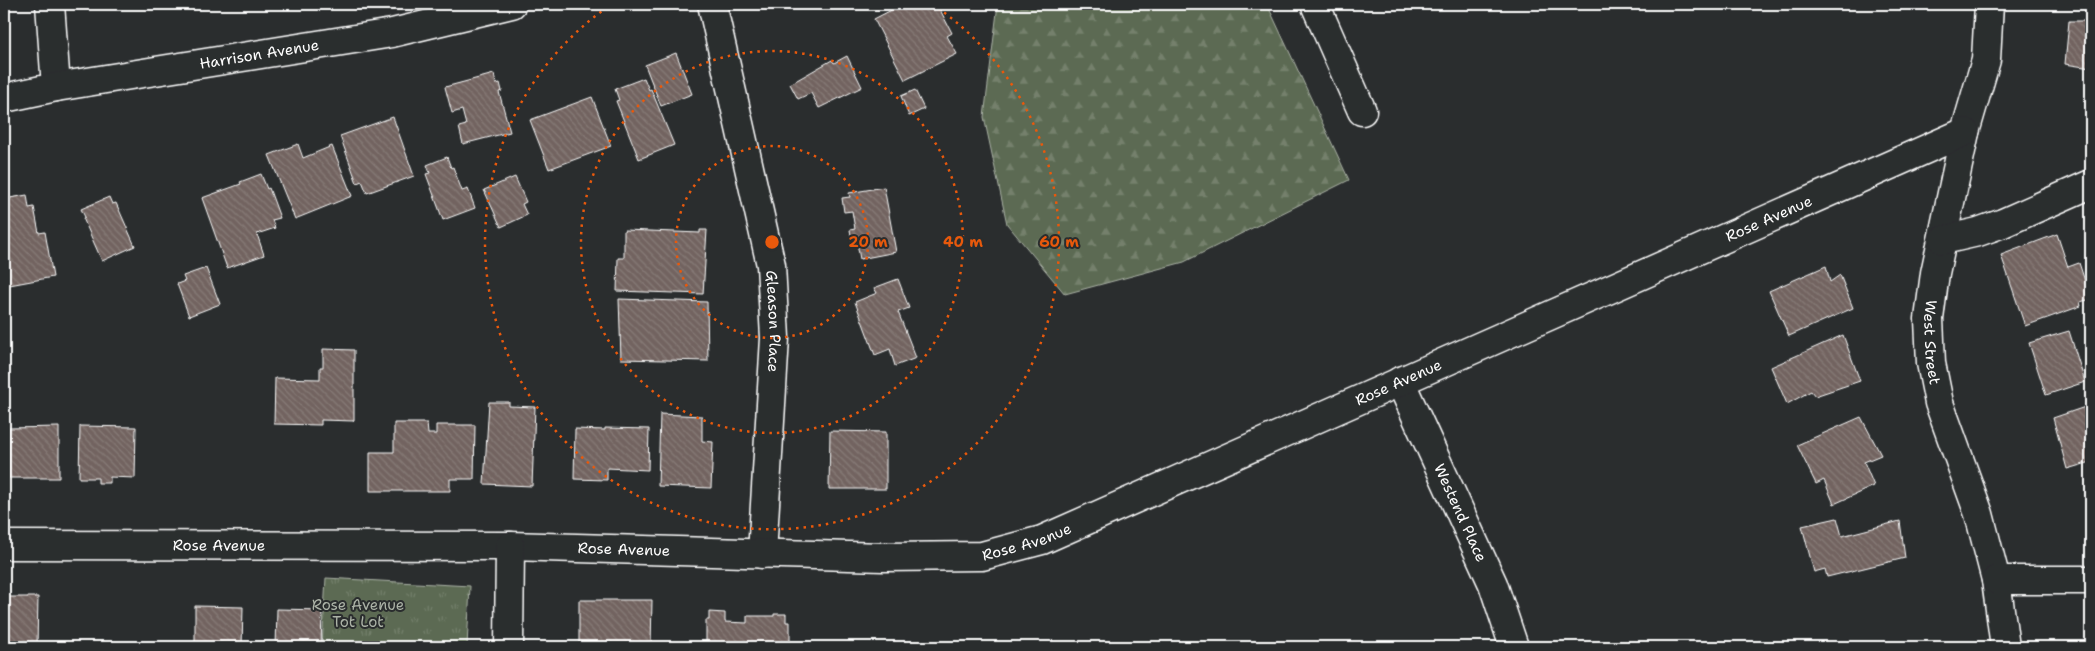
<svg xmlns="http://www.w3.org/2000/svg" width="2095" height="651" font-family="'Shantell Sans',sans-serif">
<defs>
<pattern id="grass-tufts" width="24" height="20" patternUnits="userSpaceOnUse" patternTransform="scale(1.25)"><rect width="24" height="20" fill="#5b6a52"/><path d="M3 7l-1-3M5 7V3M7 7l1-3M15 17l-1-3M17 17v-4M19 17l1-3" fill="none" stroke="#74806c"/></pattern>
<pattern id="forest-firs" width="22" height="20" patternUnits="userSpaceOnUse" patternTransform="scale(1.25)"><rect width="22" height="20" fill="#5b6a52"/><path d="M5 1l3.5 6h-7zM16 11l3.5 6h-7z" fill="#74806c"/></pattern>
<pattern id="building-back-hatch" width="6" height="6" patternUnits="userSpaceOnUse" patternTransform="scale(1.25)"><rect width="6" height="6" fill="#726460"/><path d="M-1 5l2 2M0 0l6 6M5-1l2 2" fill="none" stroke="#877b78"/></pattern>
</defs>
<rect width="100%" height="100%" fill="#2a2d2e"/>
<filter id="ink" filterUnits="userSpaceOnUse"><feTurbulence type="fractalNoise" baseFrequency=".02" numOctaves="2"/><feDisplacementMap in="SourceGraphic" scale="10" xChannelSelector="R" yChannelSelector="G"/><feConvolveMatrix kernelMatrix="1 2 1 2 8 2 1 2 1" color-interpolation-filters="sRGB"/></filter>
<g filter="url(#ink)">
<path fill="url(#grass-tufts)" stroke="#adb4a8" d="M326 578 470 586 467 647H322Z"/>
<path fill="url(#forest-firs)" stroke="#adb4a8" d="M998 4H1267L1349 180 1184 262 1065 294 1007 224 984 117Z"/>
<path fill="url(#building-back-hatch)" stroke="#fff" d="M903 4H937L952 33 947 36 957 54 905 80 874 19Z
M2069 21H2091V68L2065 64Z
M676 53 692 94 661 106 645 65Z
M847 56 862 87 819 108 811 93 798 99 790 84 832 60 834 63Z
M494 74 496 84 500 83 502 91 499 92 510 132 463 144 459 127 466 125 462 110 452 113 445 87Z
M644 78 649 90 651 89 674 145 639 159 616 101 619 100 615 89Z
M915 90 924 109 909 116 901 96Z
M592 97 611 146 549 169 530 120Z
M393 117 414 176 367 193 362 181 357 183 340 136Z
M298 144 303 158 332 146 352 196 295 219 269 155Z
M447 157 451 168 453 167 462 191 468 189 475 208 443 220 426 174 430 173 427 165Z
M261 174 267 189 269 188 280 218 272 220 275 228 257 234 264 255 227 268 202 198 241 184 240 182Z
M515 177 526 202 522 204 527 215 501 227 484 190Z
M884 187 896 252 860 259 857 243 853 244 850 230 855 229 852 211 844 212 842 198 850 197 849 193Z
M27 195 29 208 34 207 39 233 45 232 53 277 4 286V199Z
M109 197 112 204 116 203 135 246 102 261 83 218 85 217 81 209Z
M624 230 700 233V230H707L703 294 617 291 618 258H624Z
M2057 234 2068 267 2079 263 2091 299 2080 302 2081 306 2025 326 2001 255Z
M1826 266 1830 282 1840 275 1853 308 1789 336 1769 291Z
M206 268 220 304 189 316 177 284 185 281 183 276Z
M898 279 909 308 898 312 916 358 895 366 890 349 875 355 855 302 877 293 874 288Z
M619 299 707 302 708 361 621 359Z
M2069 331 2085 382 2046 395 2029 343Z
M1843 335 1860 381 1815 396 1811 391 1787 404 1771 367Z
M323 349 354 350V421L321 420V425L274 424 275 378 320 379V367H323Z
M489 402H509V406L535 407 532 486 484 484Z
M2091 405V462L2067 469 2053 418Z
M660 414 702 416V441L713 442 711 488 658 486Z
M1861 417 1881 455 1864 462 1874 486 1834 504 1824 480 1816 484 1797 445Z
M394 423H427L428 434H436V425H475L474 479H450V491H370V452H394Z
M80 426 136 427 135 478 110 477V483H98V478H79Z
M59 427V478H9V428Z
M605 428 649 429 648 470 607 468V480L574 479 575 429 605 430Z
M830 431 886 432V489H829Z
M1837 518 1842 536 1900 521 1905 558 1827 577 1825 569 1814 572 1802 526Z
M4 597H38L37 647H4Z
M579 600H652L651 647H579Z
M195 606 243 607 242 647H195Z
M277 609 322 610 321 647H276Z
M709 612 725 613V622L747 623V616H774V614H786V622H790V647H706V620H709Z"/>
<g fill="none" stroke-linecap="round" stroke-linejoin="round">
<defs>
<g id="minor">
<path d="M50 4 56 87"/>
<path id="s1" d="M712 4 771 265 775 338 762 554"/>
<path d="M1315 4 1362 111"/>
<path id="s2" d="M1989 4 1986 60 1965 132 1935 273 1929 319 1931 363 1939 403 1979 514 1996 580 2005 647"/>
<path d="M1943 240 1978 232 2003 223 2091 184"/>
<path id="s3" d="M1400 381 1493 584 1514 647"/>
<path id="s4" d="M4 545 510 546 883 557 982 556 1042 540 1965 132"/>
<path d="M1996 580H2091"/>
<path d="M509 647 510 546"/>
</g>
<g id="major">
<path id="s5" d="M4 98 56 87 392 33 512 4"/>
</g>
</defs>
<use href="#minor" stroke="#fff" stroke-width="31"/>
<use href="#major" stroke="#fff" stroke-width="31"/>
<use href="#minor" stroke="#2a2d2e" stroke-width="28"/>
<use href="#major" stroke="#2a2d2e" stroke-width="28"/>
</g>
</g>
<g fill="none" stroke="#e8590c" stroke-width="2.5" stroke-dasharray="2.5 5">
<circle cx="772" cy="242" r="96"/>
<circle cx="772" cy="242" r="191"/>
<path d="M932 4A287 287 0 1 1 612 4"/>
</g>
<g text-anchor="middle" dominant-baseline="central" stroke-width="4" stroke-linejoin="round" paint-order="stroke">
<g font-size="15" fill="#fff" stroke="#2a2d2e">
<text stroke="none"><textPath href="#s5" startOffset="259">Harrison Avenue</textPath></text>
<text stroke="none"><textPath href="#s4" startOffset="1835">Rose Avenue</textPath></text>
<text stroke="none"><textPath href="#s1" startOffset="324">Gleason Place</textPath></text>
<text stroke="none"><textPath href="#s2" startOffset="345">West Street</textPath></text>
<text stroke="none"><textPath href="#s4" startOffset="1430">Rose Avenue</textPath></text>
<text stroke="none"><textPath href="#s3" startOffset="145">Westend Place</textPath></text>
<text stroke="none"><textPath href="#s4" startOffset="1025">Rose Avenue</textPath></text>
<text stroke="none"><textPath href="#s4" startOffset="215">Rose Avenue</textPath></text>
<text stroke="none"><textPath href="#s4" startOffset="620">Rose Avenue</textPath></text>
</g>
<g font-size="15" fill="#adb4a8" stroke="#2a2d2e">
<text x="358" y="605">Rose Avenue<tspan x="358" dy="17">Tot Lot</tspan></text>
</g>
</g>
<circle cx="772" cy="242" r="8" fill="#e8590c" stroke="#2a2d2e" stroke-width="2.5"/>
<g font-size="15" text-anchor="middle" font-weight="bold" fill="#e8590c" stroke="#2a2d2e" stroke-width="4" stroke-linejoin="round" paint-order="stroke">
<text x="868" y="247">20 m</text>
<text x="963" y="247">40 m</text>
<text x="1059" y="247">60 m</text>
</g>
<rect width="2095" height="651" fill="none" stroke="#2a2d2e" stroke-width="20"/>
<rect x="10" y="10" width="2075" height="631" fill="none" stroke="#fff" stroke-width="2" filter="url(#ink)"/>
</svg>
